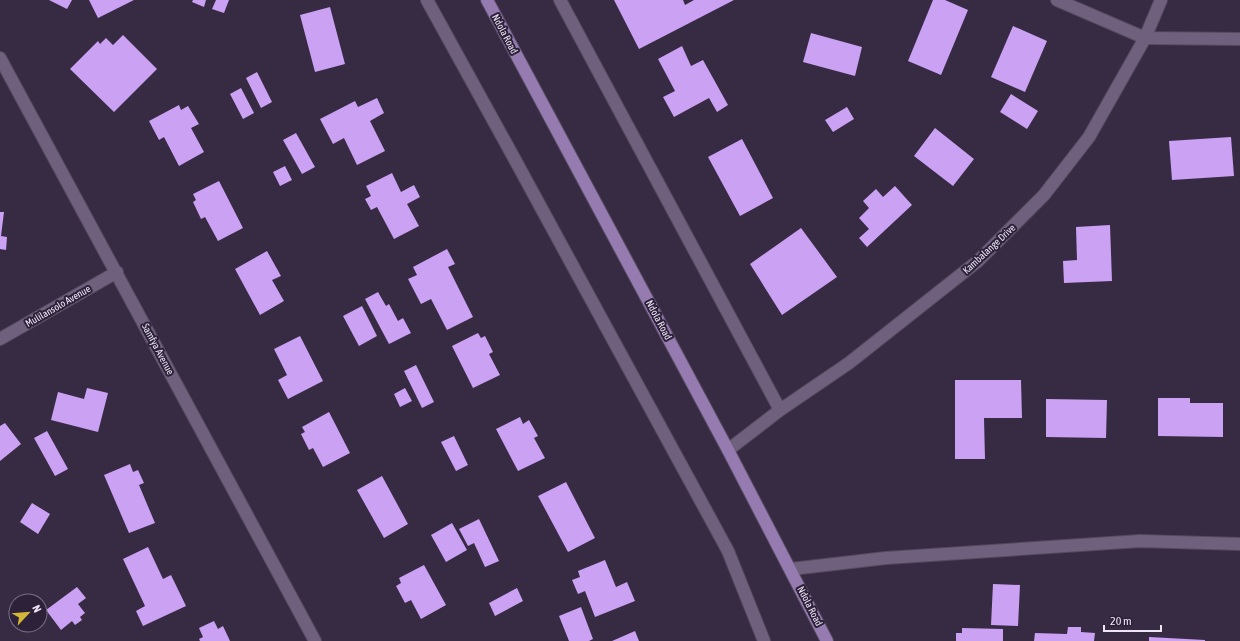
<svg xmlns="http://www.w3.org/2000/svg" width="1240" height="641" font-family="'Asap Condensed',sans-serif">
<rect width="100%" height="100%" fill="#372b44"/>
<path fill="#cba1f4" d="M49 0H72L67 9Z
M89 0H134L98 18Z
M193 0H206L204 7 192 2Z
M216 0H229L224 13 212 9Z
M614 0H683L685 5 694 0H734L639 49Z
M933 0H945L968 10 941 75 908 61Z
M330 7 345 64 315 72 300 15Z
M1013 26 1047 41 1025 92 991 77Z
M811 33 862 47 855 76 803 62Z
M123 35 157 69 114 112 70 69 98 41 100 44 106 38 113 45Z
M682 46 691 66 703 60 728 105 717 112 709 98 674 117 663 97 675 91 658 59Z
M257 72 272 102 261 108 246 78Z
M241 88 254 113 243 119 230 94Z
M1011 94 1038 111 1027 129 1000 112Z
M377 98 384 113 370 121 385 151 357 165 344 138 333 144 320 119 355 101 358 107Z
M179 105 181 110 188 106 199 124 191 128 204 152 179 166 164 137 159 140 149 121Z
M847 107 854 119 833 132 825 120Z
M935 128 974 159 953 186 914 156Z
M296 133 315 167 302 174 283 140Z
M1231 137 1234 176 1172 180 1169 141Z
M742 139 773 198 740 216 708 157Z
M285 166 292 180 280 186 273 172Z
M392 173 401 192 414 185 420 197 407 204 419 226 394 239 377 207 371 210 365 199 371 196 366 186Z
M219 181 243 228 218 241 205 217 201 219 193 202 196 200 193 194Z
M895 186 912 205 867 247 859 238 869 229 859 218 869 208 863 201 876 189 883 197Z
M0 212H4L1 236 7 237 6 250 0 249Z
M1110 225 1112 281 1064 283 1063 261 1077 260 1076 227Z
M801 228 837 277 782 315 750 264Z
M447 249 455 264 448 267 473 317 447 330 431 299 421 304 408 279 417 275 413 267Z
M267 251 281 276 272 280 284 301 260 315 235 269Z
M378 292 386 306 389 304 398 321 403 318 411 333 389 344 365 299Z
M362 306 377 336 359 346 343 316Z
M478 333 481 338 485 336 493 352 489 354 500 375 473 388 452 346Z
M300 336 323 381 288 399 278 380 287 375 274 349Z
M416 365 434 402 422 408 404 371Z
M955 380H1021L1022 418H984L985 459H955Z
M87 388 108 393 98 432 51 420 58 392 84 399Z
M405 388 412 401 400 407 394 394Z
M1158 398H1190V403H1223V437L1158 436Z
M1046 399 1107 400 1106 438 1046 437Z
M329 412 350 453 323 467 313 448 309 450 301 434 305 432 302 427Z
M520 417 523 424 529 420 538 436 534 438 545 458 518 471 496 429Z
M5 423 21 444 0 461V426Z
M47 431 68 469 55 476 34 438Z
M454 436 468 465 456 471 441 442Z
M130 464 133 472 138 470 144 483 139 485 155 523 129 533 104 475Z
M382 476 408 524 384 538 357 490Z
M566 482 595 538 568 552 538 496Z
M32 503 50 514 38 534 20 522Z
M479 519 499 561 485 567 474 543 468 546 459 529Z
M452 523 467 550 446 562 431 535Z
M148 547 163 579 171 575 186 606 143 626 136 611 145 606 123 559Z
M605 560 616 587 627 582 635 601 595 617 585 591 578 594 572 580 580 577 578 571Z
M424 565 446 605 421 619 411 600 405 603 396 586 401 583 399 578Z
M993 584 1020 585 1018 626 991 625Z
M77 587 86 598 78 604 85 613 80 617 82 620 75 625 72 621 61 630 46 610Z
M517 588 523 601 495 616 489 603Z
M581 607 593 639 589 641H569L559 616Z
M214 621 218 629 223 626 230 641H200L199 639 203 637 199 628Z
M1068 627H1081V632L1095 633 1094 641H1034L1035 633 1067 634Z
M962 628 1003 629V641H956V633H962Z
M635 631 639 641H612Z
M1149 637 1205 640V641H1149Z"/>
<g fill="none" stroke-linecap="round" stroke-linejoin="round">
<defs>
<path id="street" d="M427 0 508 147 728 551 764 641
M560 0 780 410
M1057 0 1145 38 1240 39
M0 58 315 641
M0 339 117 272
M791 569 886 558 1140 541 1240 544"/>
<path id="secondary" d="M728 450 780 410 849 363 978 261 1044 195 1089 137 1145 38 1161 0"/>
<path id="primary" d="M487 0 728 450 827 641"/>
</defs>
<use href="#street" stroke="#55495f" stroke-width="14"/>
<use href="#secondary" stroke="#55495f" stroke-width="14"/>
<use href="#primary" stroke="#55495f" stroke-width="14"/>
<use href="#street" stroke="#6f617e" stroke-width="12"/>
<use href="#secondary" stroke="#6f617e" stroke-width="12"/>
<use href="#primary" stroke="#957bb0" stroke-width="12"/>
</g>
<g text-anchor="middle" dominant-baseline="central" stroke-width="4" stroke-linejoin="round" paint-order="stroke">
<g font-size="10" fill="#ede6f6" stroke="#2d213a">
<text transform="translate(505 34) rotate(62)">Ndola Road</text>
<text transform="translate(989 249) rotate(-43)">Kambalange Drive</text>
<text transform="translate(58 306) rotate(-30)">Mulilansolo Avenue</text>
<text transform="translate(659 320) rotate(62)">Ndola Road</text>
<text transform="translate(158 349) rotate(62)">Samfya Avenue</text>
<text transform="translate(810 606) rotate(63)">Ndola Road</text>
</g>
</g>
<g transform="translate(28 613) rotate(64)"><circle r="19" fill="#2d213a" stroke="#7a7085"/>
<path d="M0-3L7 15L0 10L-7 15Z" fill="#d2b736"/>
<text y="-6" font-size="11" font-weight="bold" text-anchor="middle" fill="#ede6f6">N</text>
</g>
<path d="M1104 625v6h57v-6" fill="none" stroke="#ede6f6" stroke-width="2"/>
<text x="1110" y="625" font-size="12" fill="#ede6f6" stroke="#2d213a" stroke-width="3" paint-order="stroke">20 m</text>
</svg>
